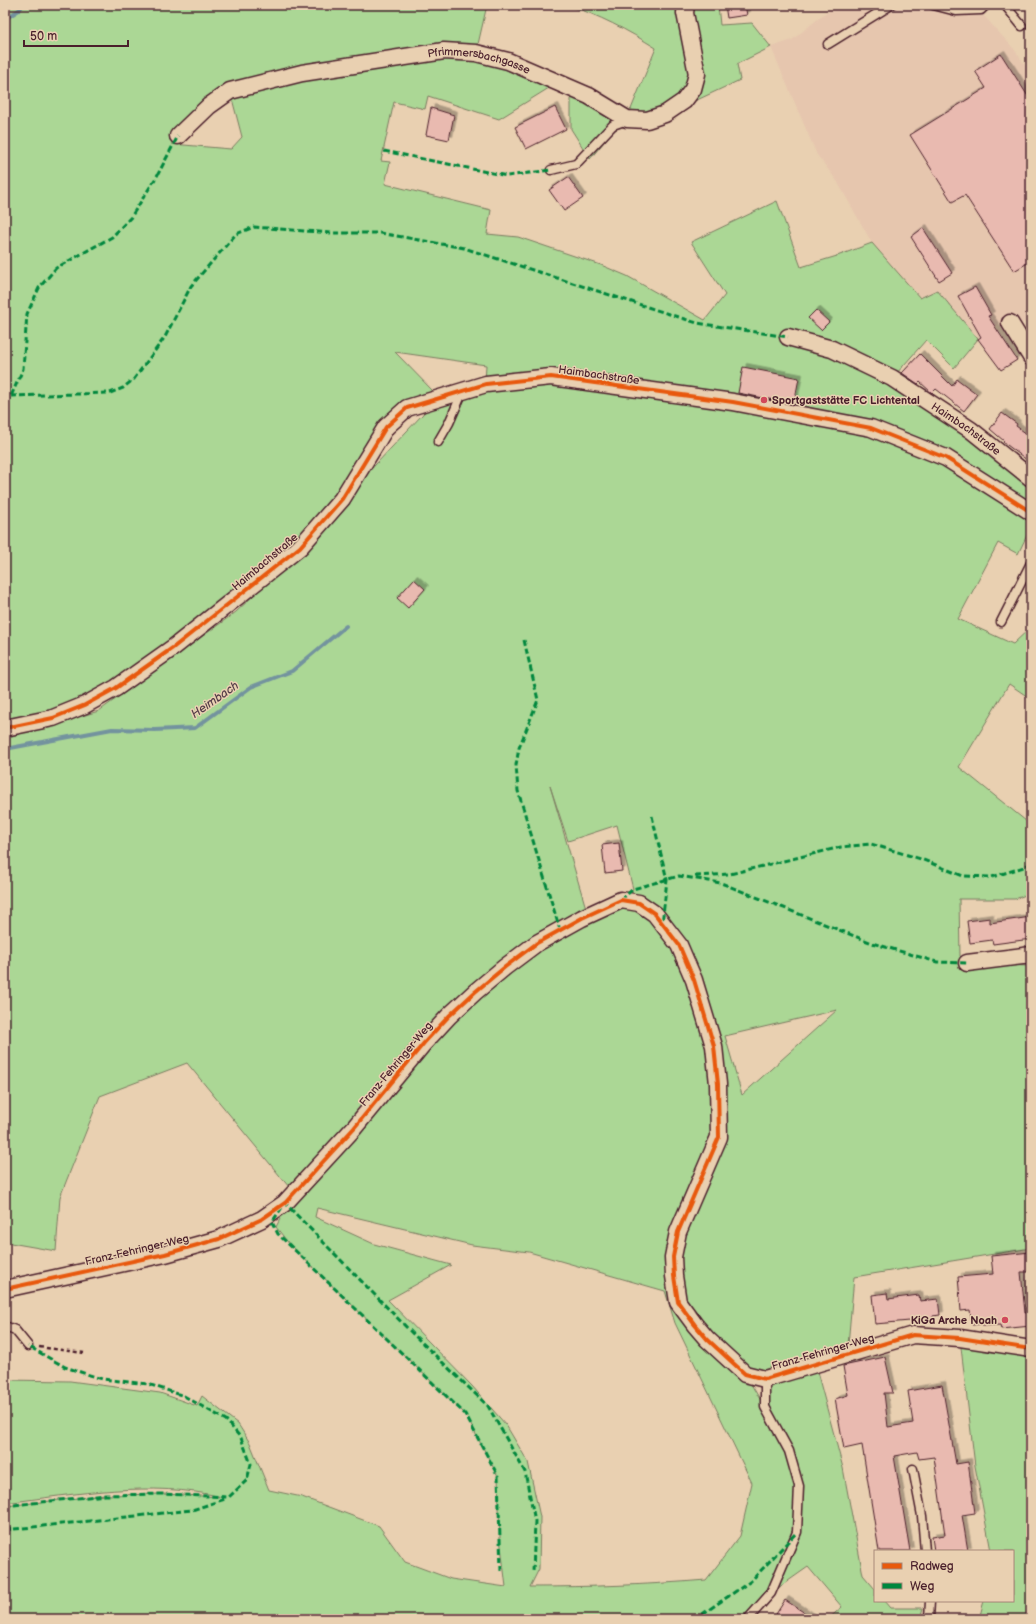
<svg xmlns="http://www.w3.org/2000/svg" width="1036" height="1624" font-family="'Balsamiq Sans',sans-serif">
<defs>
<filter id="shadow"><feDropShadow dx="3.5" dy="-3.5" stdDeviation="0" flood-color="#0004"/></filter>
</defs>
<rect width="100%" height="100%" fill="#e9d0b1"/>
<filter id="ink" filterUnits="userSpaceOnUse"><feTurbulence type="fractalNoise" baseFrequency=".025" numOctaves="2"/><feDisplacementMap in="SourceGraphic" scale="8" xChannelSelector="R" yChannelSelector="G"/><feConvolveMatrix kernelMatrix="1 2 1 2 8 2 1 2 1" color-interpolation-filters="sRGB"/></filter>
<g filter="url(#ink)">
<path fill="#e6c6ae" d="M835 5H974L1014 49 1031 74V319L1023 323 1007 318 978 339 937 290 921 298 872 243 837 181 817 155 771 47 792 40Z"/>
<path fill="#abd795" stroke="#7a7b60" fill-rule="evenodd" d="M5 5H487L476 53 557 83 499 119 428 96 425 109 394 102 381 161 390 162 385 184 491 210 487 234 518 237 601 265 627 276 705 320 725 295 691 242 777 201 801 267 837 256 872 243 920 298 937 290 978 339 954 368 926 340 889 382 1031 482V532L1029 531 1018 554 998 543 958 619 1013 644 1031 627V699L1009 684 959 767 1031 825V893L1015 899H959L960 956 967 963 1027 966 1031 964V1248L854 1277 848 1345 815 1364 843 1468 863 1575 875 1589V1601H885L891 1608H923L920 1619H828L842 1607 808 1567 771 1593 748 1619H5V1506L105 1495 162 1494 222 1497C151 1480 77 1494 5 1503V1380L70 1381 160 1393 197 1406 202 1396 238 1424 250 1443 269 1490 302 1497 379 1526 405 1562 451 1579 506 1587 500 1538 498 1476 465 1414 290 1245 276 1227 283 1213 462 994 313 1167 289 1187 187 1063 100 1096 60 1197 56 1251 5 1242V738L99 711 236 612 310 542 361 480 437 399 485 384 486 365 395 352 433 391 398 406 334 507 294 548 92 698 5 726ZM230 91 242 137 231 149 172 144 170 134ZM550 786 568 841 617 825 633 889 588 915ZM837 1010 742 1095 725 1036ZM317 1208 472 1245 529 1252 665 1291 675 1323 752 1483 740 1536 706 1580C647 1585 589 1587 530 1587L539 1569 540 1517 528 1462 506 1425 472 1386 388 1300 451 1265 374 1244 315 1217ZM745 1374 765 1379 764 1406Z
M567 5H718L720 25 752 23 771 47 737 64 740 80 697 100 627 119 609 136 590 159 571 129V89L627 119 656 48C627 30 599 15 567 5Z
M960 1339 1031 1349V1619H979L984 1601H1013V1551H991L975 1466Z"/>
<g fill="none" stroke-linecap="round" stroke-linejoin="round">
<path stroke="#73939e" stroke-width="4" d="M5 19 19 10 23 5
M5 749 112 729 155 730 195 728 251 687 292 671 346 626"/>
</g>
<path fill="#e9bab0" stroke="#4a1f2b" filter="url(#shadow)" d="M725 5H745L747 15 727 18Z
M1001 54 1031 101V261L1014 271 965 195 952 202 910 135 986 88 975 71Z
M555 107 566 129 526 149 515 127Z
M431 108 454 115 449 140 426 135Z
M568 177 583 198 564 211 549 190Z
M923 228 952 273 939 281 911 237Z
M975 287 991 315 988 316 1017 360 1001 370 978 339 981 337 958 296Z
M816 310 829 322 821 330 808 318Z
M920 354 952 386 957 379 977 394 964 411 936 389 932 393 920 382 918 384 902 373Z
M743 367 799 378 794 404 738 393Z
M1002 413 1017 424 1016 426 1031 437V463L1003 442 1004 441 990 429Z
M414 579 425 589 408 608 397 598Z
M619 843 622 871 605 873 602 845Z
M1031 917V939L993 944 992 940 970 943 967 921 990 918V923Z
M1031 1252V1272H1021L1025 1313 1031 1312V1326L1001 1329 1000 1325 983 1326V1324L972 1325 970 1310 961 1311 958 1277 993 1274 991 1256Z
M887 1293 888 1299 919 1295 920 1301 938 1299 940 1315 933 1316V1319L875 1324 872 1295Z
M885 1357 893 1393H884L888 1427 913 1423 908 1391 942 1385 956 1464 968 1462 975 1513 962 1515 968 1551H934L932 1537 945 1535 934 1457 919 1459 917 1452 894 1456 910 1551H879L862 1445 844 1449 835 1399 848 1395 843 1366Z
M785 1600 814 1619H773Z"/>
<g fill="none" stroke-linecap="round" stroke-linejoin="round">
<defs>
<path id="lane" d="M933 5 956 11 981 10 986 5
M1005 5 1022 26
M828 44 891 5
M551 170 576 164 613 125 627 120
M438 442 449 423 463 391
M1001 622 1031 563
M5 1326 15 1330 28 1346
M913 1469 922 1516 925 1551
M748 1619 771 1593 797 1532 799 1486 789 1451 765 1407V1379
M929 1619 930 1601"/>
<g id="street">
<path id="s1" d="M178 136 209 106 230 91 302 73 444 51 476 53 508 61 589 96 627 119 647 120 665 114 684 101 693 89 697 74 685 13 686 5"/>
<path d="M1010 323 1031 357"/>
<path id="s2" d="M788 337 832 349 892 378 971 430 1031 478"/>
<path d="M5 728 53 718 85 705 116 688 174 647 300 547 342 499 386 427 407 408 486 384 551 377 733 402 871 428 946 458 1031 512"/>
<path d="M967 963 1031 955"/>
<path d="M5 1289 165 1254 219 1239 262 1219 285 1203 354 1128 424 1043 449 1016 475 992 505 967 537 943 582 918 621 900 639 903 655 914 679 945 694 980 714 1046 718 1084 719 1137 678 1232 673 1257 674 1276 678 1302 695 1325 707 1339 745 1374 765 1379 913 1335 960 1338 1031 1349"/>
</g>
</defs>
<use href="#lane" stroke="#4a1f2b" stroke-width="11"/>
<use href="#street" stroke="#4a1f2b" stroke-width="19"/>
<path stroke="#4a1f2b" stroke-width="2.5" stroke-dasharray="4 3" stroke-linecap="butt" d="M39 1347 84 1353"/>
<use href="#lane" stroke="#e9d0b1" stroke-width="8"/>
<use href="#street" stroke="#e9d0b1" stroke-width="16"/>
<path stroke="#00873e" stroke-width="3" stroke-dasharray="6 3" stroke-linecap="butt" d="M384 151 507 176 551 170
M11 396 110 393 123 388 134 379 165 337 191 286 236 234 254 227 331 233H380L464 248 697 323 788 337
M5 402 11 396 23 369 27 314 39 288 56 268 112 237 131 217 157 176 178 136
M524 640 538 700 519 748 516 765 518 791 560 930
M652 816 667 880 662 924
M695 876 730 874 841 847 871 844 921 859 963 876 992 877 1024 867 1031 863
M621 900 633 889 679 876 721 883 872 943 937 962 967 963
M5 1506 105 1495 162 1494 229 1497 247 1480 251 1464 241 1438 226 1420 184 1396 148 1384 102 1379 65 1367 28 1346
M5 1530 192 1510 225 1499
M501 1571 498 1476 465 1414 278 1234 272 1222 285 1203 415 1336 488 1406 525 1472 535 1521 533 1572
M695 1619 751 1581 797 1532"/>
<defs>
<path id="cycleway" d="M5 728 53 718 85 705 116 688 174 647 300 547 342 499 386 427 407 408 486 384 551 377 733 402 871 428 946 458 1031 512
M5 1289 165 1254 219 1239 262 1219 285 1203 354 1128 424 1043 449 1016 475 992 505 967 537 943 582 918 621 900 639 903 655 914 679 945 694 980 714 1046 718 1084 719 1137 678 1232 673 1257 674 1276 678 1302 695 1325 707 1339 745 1374 765 1379 913 1335 960 1338 1031 1349"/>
</defs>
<use href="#cycleway" stroke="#e9d0b1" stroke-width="6"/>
<use href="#cycleway" stroke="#e8590c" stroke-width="4"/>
</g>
</g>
<g fill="#d1495b" stroke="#e9d0b1" stroke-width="1.5">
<circle cx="764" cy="400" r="4"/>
<circle cx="1005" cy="1320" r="4"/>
</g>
<g text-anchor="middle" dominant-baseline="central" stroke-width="3" stroke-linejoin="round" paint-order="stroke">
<g font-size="11" fill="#4a1f2b" stroke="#e9d0b1">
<text stroke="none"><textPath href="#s1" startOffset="323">Pfrimmersbachgasse</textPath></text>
<text transform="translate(599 375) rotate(8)">Haimbachstraße</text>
<text stroke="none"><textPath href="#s2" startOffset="202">Haimbachstraße</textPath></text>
<text transform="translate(265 562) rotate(-40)">Haimbachstraße</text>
<text transform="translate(396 1064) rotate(-50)">Franz-Fehringer-Weg</text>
<text transform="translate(137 1250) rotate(-13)">Franz-Fehringer-Weg</text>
<text transform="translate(823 1352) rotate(-16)">Franz-Fehringer-Weg</text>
</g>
<g font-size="11" font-weight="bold" fill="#4a1f2b" stroke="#e9d0b1" text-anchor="start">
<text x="772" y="400">Sportgaststätte FC Lichtental</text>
<text x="997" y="1320" text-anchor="end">KiGa Arche Noah</text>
</g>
<g font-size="12" font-style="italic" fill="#543c48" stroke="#e9d0b1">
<text transform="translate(215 700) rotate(-35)">Heimbach</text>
</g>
</g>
<rect width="1036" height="1624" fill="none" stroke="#e9d0b1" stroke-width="20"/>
<rect x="10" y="10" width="1016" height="1604" fill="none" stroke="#4a1f2b" stroke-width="1.5" filter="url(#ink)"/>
<rect x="874" y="1550" width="140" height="52" fill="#e9d0b1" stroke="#a9897b"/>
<rect x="882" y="1563" width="20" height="6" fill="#e8590c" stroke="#a9897b"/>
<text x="910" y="1570" font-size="12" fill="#4a1f2b">Radweg</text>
<rect x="882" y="1583" width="20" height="6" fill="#00873e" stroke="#a9897b"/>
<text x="910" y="1590" font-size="12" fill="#4a1f2b">Weg</text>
<path d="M24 40v6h104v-6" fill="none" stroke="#4a1f2b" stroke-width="2"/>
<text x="30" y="40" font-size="12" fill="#4a1f2b" stroke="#e9d0b1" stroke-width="3" paint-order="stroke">50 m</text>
</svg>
